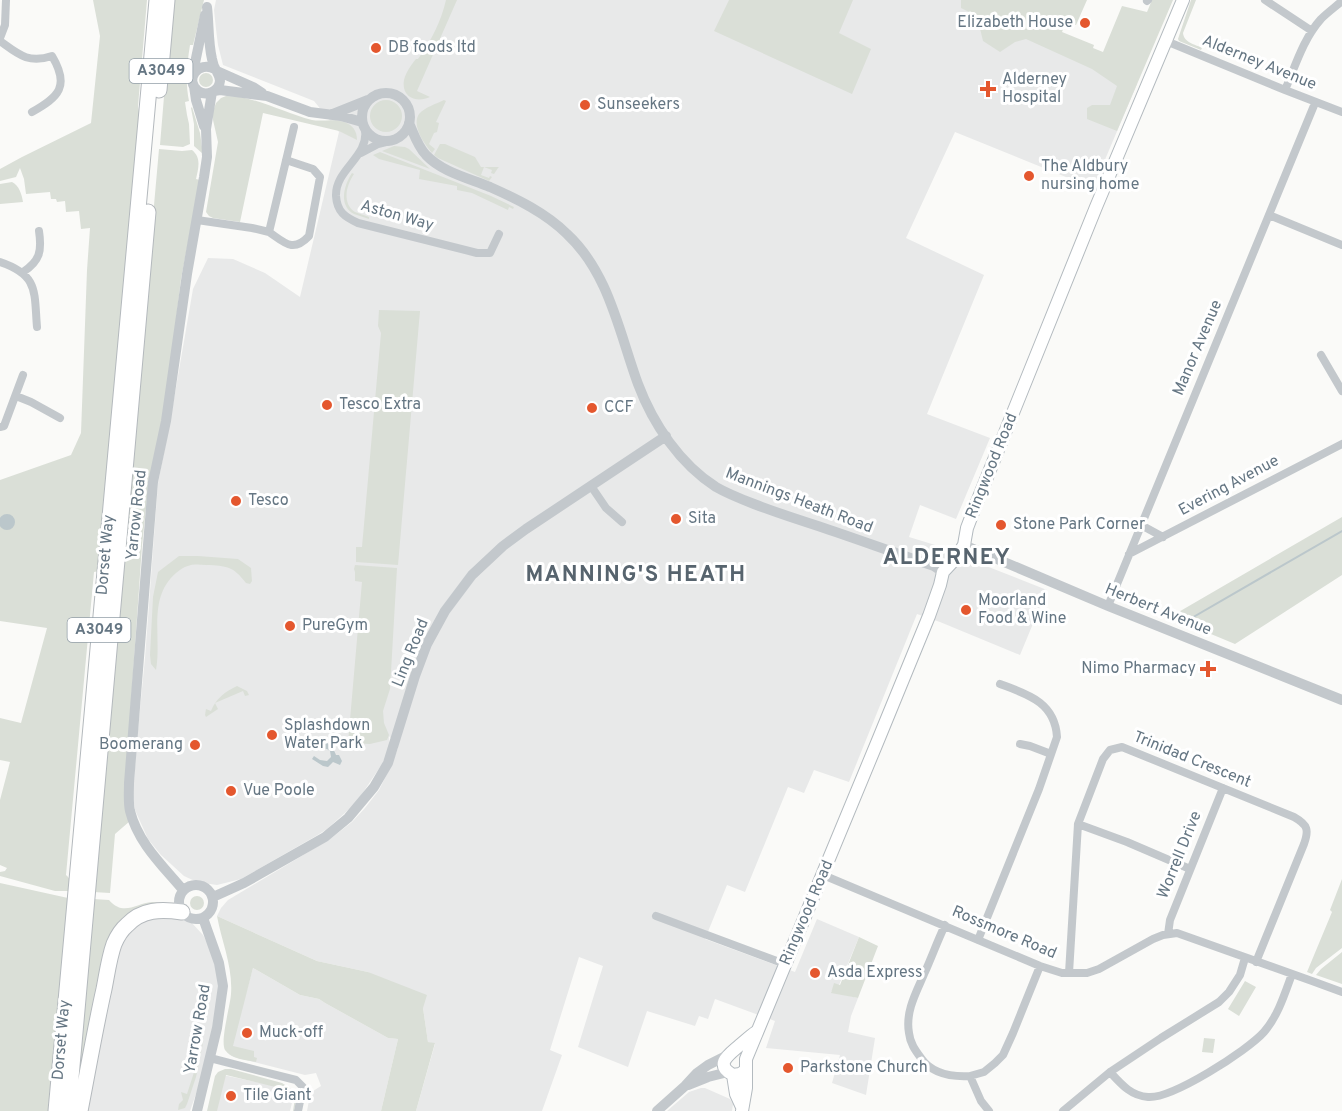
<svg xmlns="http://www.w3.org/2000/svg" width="1342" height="1111" font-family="Overpass,sans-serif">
<rect width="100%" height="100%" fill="#fafaf8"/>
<path fill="#e8e9e9" d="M216 0H1038L1026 30 1137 84 1093 188 955 132 906 238 984 275 927 414 990 438 956 519 920 505 909 537 945 548 976 562 1047 590 1020 655 940 622 917 614 849 782 814 770 804 793 788 787 745 892 727 885 705 939 795 972 817 919 859 937 839 985 831 992 858 998 851 1016 848 1032 875 1038 866 1095 832 1083 840 1055 766 1048 775 1021 715 999 708 1019 699 1016 695 1026 647 1011 628 1067 578 1047 603 966 579 957 550 1050 562 1055 542 1111H416L435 1044 428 1042 423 1008 368 972 317 961 217 916 221 908 228 900 330 839 352 822 365 808 379 790 392 764 398 748 389 736 390 747 382 764 356 803 327 829 316 836 241 879 217 885 197 882 184 876 161 855 148 839 135 810 133 796 137 740 145 658 158 483 170 422 193 289 208 258 233 259 265 273 300 297 339 132 314 101 223 65 218 45 216 29 214 10Z
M152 916 184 918 191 922 203 935 215 958 219 990 211 1035 198 1088 190 1111H87L118 949 132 927Z
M253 968 300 995 319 999 325 1003 388 1038 398 1039 381 1111H307L310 1095 313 1091 321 1086 316 1073 305 1075 234 1057 229 1054Z
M223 1075 295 1090 290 1111H213Z
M701 1088H705L730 1099 733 1104 732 1111H667L689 1092Z"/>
<path fill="#dadfd7" d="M93 0H147L138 106 139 114 99 571 94 572 66 875C70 878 71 882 68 886L69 887V891H55L0 876V872L5 871 7 868 0 865V800L10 762 0 760V718L21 723 47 628 0 621V480L71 455 81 433 87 270 90 228 81 229 79 211 66 212 65 201 57 202 56 199H51L50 192 26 194 24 179 20 168 16 177 0 181V169L22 157 91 123 100 36Z
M172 0H204L193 45H190C187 64 185 82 189 101L185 102 187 115 189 124 190 144 183 147 160 145Z
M446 0H457L417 91 430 97C417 103 401 98 404 80 406 72 411 65 416 59H418C431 41 441 22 446 0Z
M729 0H853L839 33 871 49 852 94 714 31Z
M961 0H1087L1076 25 1066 22 1062 32 1094 45 1093 48 1103 52 1122 6 1147 12 1152 0H1173L1117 131 1087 119V108L1092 105H1110L1117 86 1092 69 1026 39 1015 42 1000 52 983 41 977 16 961 8Z
M1191 0H1196L1183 33C1184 43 1195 44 1202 48L1201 50 1179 41 1178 39Z
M199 80a7 7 0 1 1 14 0a7 7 0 1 1-14 0Z
M226 96C256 96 283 113 312 120 322 122 334 118 344 122 353 125 357 131 357 140L339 131 263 113 240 222 213 218 209 216 206 212 218 142 213 120V111L216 103 221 98Z
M444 100 446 101 436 122 439 123 437 132 434 133 429 144 435 149 432 153C425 145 411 126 419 114 425 107 436 104 444 100Z
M370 116a16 16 0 1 1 32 0a16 16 0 1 1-32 0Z
M192 107 200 133 203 154 194 146V124L191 108Z
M440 144H445L475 157 481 167H498L499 168H498L494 174 491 173 492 170 484 167 481 175 489 178 490 176 492 177 489 181 438 158 434 155Z
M394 146 405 147 409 149 430 169 382 151Z
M159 149 182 151 192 150C202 158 198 169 196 179L200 180 181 279 166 402 147 499 142 546 125 789 130 821 115 834 110 893 93 892Z
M380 152 491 196 514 207 513 209 509 207 508 210 472 193 457 190V186L419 179 420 170 379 159 373 155Z
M352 173 354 174C347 184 341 203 355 212 359 214 365 215 369 217V219C364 217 359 216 354 214 338 206 344 185 352 173Z
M12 182C19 185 22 195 23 202L0 204V184Z
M379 310 420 311 398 565 356 562V547H362L381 333 378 326Z
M1342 517V575L1235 644 1170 617Z
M179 556H198L238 559 251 568 252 581 250 584 246 583C233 566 227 566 206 565 193 564 187 564 176 573 147 598 162 637 156 670L151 664 150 655 153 597 158 572Z
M355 565 397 568 390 689 383 711 384 723 389 735 387 740 370 744 348 743 362 582 355 581V572L354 569Z
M237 686 247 691 249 695 245 696 243 691 215 703 218 709 206 717 205 715 206 709 211 711C216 698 225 692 237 686Z
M1342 879V948L1316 968 1312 974 1307 972 1332 912 1330 910Z
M0 883 68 898 48 1111H0Z
M190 903a7 7 0 1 1 14 0a7 7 0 1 1-14 0Z
M93 899 109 900C124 917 136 903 152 902 157 902 162 903 167 903L129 919 73 1111Z
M217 916 317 961 368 972 427 995 423 1008 428 1042 435 1043 416 1111H381L398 1039 388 1038 325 1003 319 999 300 995 253 968 233 1046 254 1051V1057L257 1058 256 1062C246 1060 231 1059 225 1050 220 1041 230 1007 231 994 233 967 222 943 217 916Z
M859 937 878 946 858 998 831 993 834 983 840 985Z
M1342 952V984L1316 975 1321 969Z
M1245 981 1256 987 1239 1016 1228 1009Z
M204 1038 196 1077 187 1104 185 1108 178 1110 179 1104 183 1100 181 1092 187 1094 198 1060Z
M1204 1038 1215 1039 1213 1053 1202 1052Z
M225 1069H231L282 1083 296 1092 297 1097 294 1111H293L296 1092 226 1075 217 1111H207L215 1076 218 1072Z"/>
<path fill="#bbc7cb" d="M-1 522a8 8 0 1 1 16 0a8 8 0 1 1-16 0Z
M320 740C327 741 334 748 336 755H339L342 761 340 765 333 762 328 767 323 766 312 759 314 756 320 760 327 761 331 757 330 751 327 749 318 748Z"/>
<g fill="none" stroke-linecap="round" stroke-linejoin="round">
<path stroke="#bbc7cb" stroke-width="2" d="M1183 623 1342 531"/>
<defs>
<path id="secondary" d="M746 1070 740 1074 733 1075C713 1064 730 1054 740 1045 745 1041 750 1036 756 1032
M733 1075 736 1094 742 1107
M742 1111 746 1088V1059L879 738 929 616 940 585 943 572 956 558 964 545 967 528 975 507 1096 207 1183 0"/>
<path id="trunk" d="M159 90 167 0
M56 1111 157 0
M68 1111 148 212
M80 1111C88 1070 95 1029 104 989 107 974 109 958 114 944 117 937 121 930 127 925 142 909 161 909 182 912"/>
</defs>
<use href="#secondary" stroke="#b3babf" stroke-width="14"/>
<use href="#trunk" stroke="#b4b9bd" stroke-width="17"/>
<path stroke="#c3c8cc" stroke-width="8" d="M1265 0 1312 31
M1147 1 1148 0
M0 38 5 25 6 0
M0 41C18 54 28 64 52 56 70 86 59 97 32 112
M1166 41 1285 90 1342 112
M1285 90C1295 67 1303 39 1321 19 1327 13 1335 7 1342 1
M365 130C369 157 335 169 336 196 337 212 345 217 358 223L477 253H490L499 234
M361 153 378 144 390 141
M1269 215 1342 245
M197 220 252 228 269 232 294 127
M269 232C285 243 293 253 309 236L320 177 313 169 286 160
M0 262C39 275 34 292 37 327
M23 272C40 261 42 251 39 231
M1321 355 1342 391
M16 396 31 402 60 418
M0 427 4 426 23 375
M591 486 606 508 622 522
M1141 525 1163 537
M1129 554 1342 444
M1108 606 1315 103
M1020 744 1030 746 1051 754
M1078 824 1127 842 1190 869
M823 875 1040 966 1062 973H1087L1099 969 1153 939 1163 935 1177 933 1312 981 1342 992
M656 916 785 964
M945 925C938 940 932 956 925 972 917 991 905 1011 909 1033 910 1043 915 1050 921 1058 932 1074 952 1077 970 1076L981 1101 989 1111
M1168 934 1170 920 1223 788
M978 940 1039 789 1057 737C1055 702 1027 694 1000 684
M1069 973 1078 824 1103 759 1110 750 1122 747 1294 817C1308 825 1309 830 1304 844L1256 962
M210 1058 296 1080 303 1087 298 1111
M1110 1072C1121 1084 1131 1096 1148 1097 1172 1099 1247 1051 1264 1032 1278 1016 1285 993 1292 974
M970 1076 984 1072 995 1063 1003 1055 1013 1033 1040 966
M1063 1111 1110 1072 1161 1038 1219 1002 1229 992 1240 975 1245 958"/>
<path stroke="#c3c8cc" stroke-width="10" d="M207 7C209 24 208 42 212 59 213 62 213 65 215 68 217 73 220 75 220 81 219 91 207 97 198 91 184 80 198 60 215 69
M217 71 253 87 262 93
M195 72V63L205 15
M194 86 196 100 204 126
M214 91 220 90 267 96 310 112 341 116 362 122
M362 117a24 24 0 1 1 48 0a24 24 0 1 1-48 0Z
M333 114 368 100
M409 123C414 134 417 145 426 155 442 172 468 178 490 187 517 199 546 213 567 234 609 273 619 332 638 384 653 424 680 464 716 487 728 494 741 499 754 504 775 512 796 519 818 526 857 539 895 553 934 566L943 572
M964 545 1108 606 1342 700
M179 902a17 17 0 1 1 34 0a17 17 0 1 1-34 0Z
M183 890C163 866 138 843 130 811 128 802 129 792 129 783L153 482 166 421 187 274 204 177 207 157 206 129 212 92
M213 897 244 883 325 837 348 818 374 787 388 763 415 676 427 644 445 611 472 575 503 546 526 529 666 436
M688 1085 708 1077 728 1072
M197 1111 217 1028 223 986 219 963 203 918
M657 1111 685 1086 697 1073 708 1065 726 1056"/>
<use href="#secondary" stroke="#fff" stroke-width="12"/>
<use href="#trunk" stroke="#fff" stroke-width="15"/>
</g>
<g fill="#e4572e" stroke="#fff" stroke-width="2">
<circle cx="1085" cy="23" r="6"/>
<circle cx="376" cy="48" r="6"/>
<path d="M985 80h6v6h6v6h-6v6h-6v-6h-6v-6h6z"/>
<circle cx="585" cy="105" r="6"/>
<circle cx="1029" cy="176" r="6"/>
<circle cx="327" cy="405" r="6"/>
<circle cx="592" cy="408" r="6"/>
<circle cx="236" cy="501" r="6"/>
<circle cx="676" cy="519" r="6"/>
<circle cx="1001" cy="525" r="6"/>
<circle cx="966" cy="610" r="6"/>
<circle cx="290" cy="626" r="6"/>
<path d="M1205 660h6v6h6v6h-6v6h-6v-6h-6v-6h6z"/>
<circle cx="272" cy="735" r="6"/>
<circle cx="195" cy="745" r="6"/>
<circle cx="231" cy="791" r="6"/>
<circle cx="815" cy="973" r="6"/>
<circle cx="247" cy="1033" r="6"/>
<circle cx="788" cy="1068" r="6"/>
<circle cx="231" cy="1096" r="6"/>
</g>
<g text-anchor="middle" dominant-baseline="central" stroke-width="6" stroke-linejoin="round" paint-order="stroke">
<g fill="#fff" stroke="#939fa8" stroke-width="1.5">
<rect x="129.5" y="59" width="63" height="24" rx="4.5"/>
<rect x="67.5" y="618" width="63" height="24" rx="4.5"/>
</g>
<g font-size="15" font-weight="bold" fill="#657683">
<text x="161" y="71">A3049</text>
<text x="99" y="630">A3049</text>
</g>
<g font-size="16" fill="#657683" stroke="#fff" text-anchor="start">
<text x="1073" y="23" text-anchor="end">Elizabeth House</text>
<text x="388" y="48">DB foods ltd</text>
<text x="1002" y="80">Alderney<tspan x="1002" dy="18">Hospital</tspan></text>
<text x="597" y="105">Sunseekers</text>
<text x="1041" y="167">The Aldbury<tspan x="1041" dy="18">nursing home</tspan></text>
<text x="339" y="405">Tesco Extra</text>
<text x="604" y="408">CCF</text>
<text x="248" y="501">Tesco</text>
<text x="688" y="519">Sita</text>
<text x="1013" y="525">Stone Park Corner</text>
<text x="978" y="601">Moorland<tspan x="978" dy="18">Food &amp; Wine</tspan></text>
<text x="302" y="626">PureGym</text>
<text x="1196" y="669" text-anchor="end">Nimo Pharmacy</text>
<text x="284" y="726">Splashdown<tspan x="284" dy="18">Water Park</tspan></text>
<text x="183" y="745" text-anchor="end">Boomerang</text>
<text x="243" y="791">Vue Poole</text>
<text x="827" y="973">Asda Express</text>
<text x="259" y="1033">Muck-off</text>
<text x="800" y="1068">Parkstone Church</text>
<text x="243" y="1096">Tile Giant</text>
</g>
<g font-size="16" fill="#657683" stroke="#fff">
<text transform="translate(1259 63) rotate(22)">Alderney Avenue</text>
<text transform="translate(397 216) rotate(16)">Aston Way</text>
<text transform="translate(1198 348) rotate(-67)">Manor Avenue</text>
<text transform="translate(992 466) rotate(-68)">Ringwood Road</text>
<text transform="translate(1229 486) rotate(-28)">Evering Avenue</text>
<text transform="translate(799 501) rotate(21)">Mannings Heath Road</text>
<text transform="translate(137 515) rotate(-84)">Yarrow Road</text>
<text transform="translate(106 555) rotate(-85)">Dorset Way</text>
<text transform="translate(1158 610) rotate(22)">Herbert Avenue</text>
<text transform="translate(411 653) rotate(-68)">Ling Road</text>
<text transform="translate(1192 760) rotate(22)">Trinidad Crescent</text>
<text transform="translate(1180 855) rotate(-68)">Worrell Drive</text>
<text transform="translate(807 913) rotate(-67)">Ringwood Road</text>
<text transform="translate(1004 933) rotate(23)">Rossmore Road</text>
<text transform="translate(198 1029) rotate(-80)">Yarrow Road</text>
<text transform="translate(62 1040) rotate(-85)">Dorset Way</text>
</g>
<g font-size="22" font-weight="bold" letter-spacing="1.5" fill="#57646e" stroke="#fff">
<text x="947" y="558">ALDERNEY</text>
<text x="636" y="575">MANNING'S HEATH</text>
</g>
</g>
</svg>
